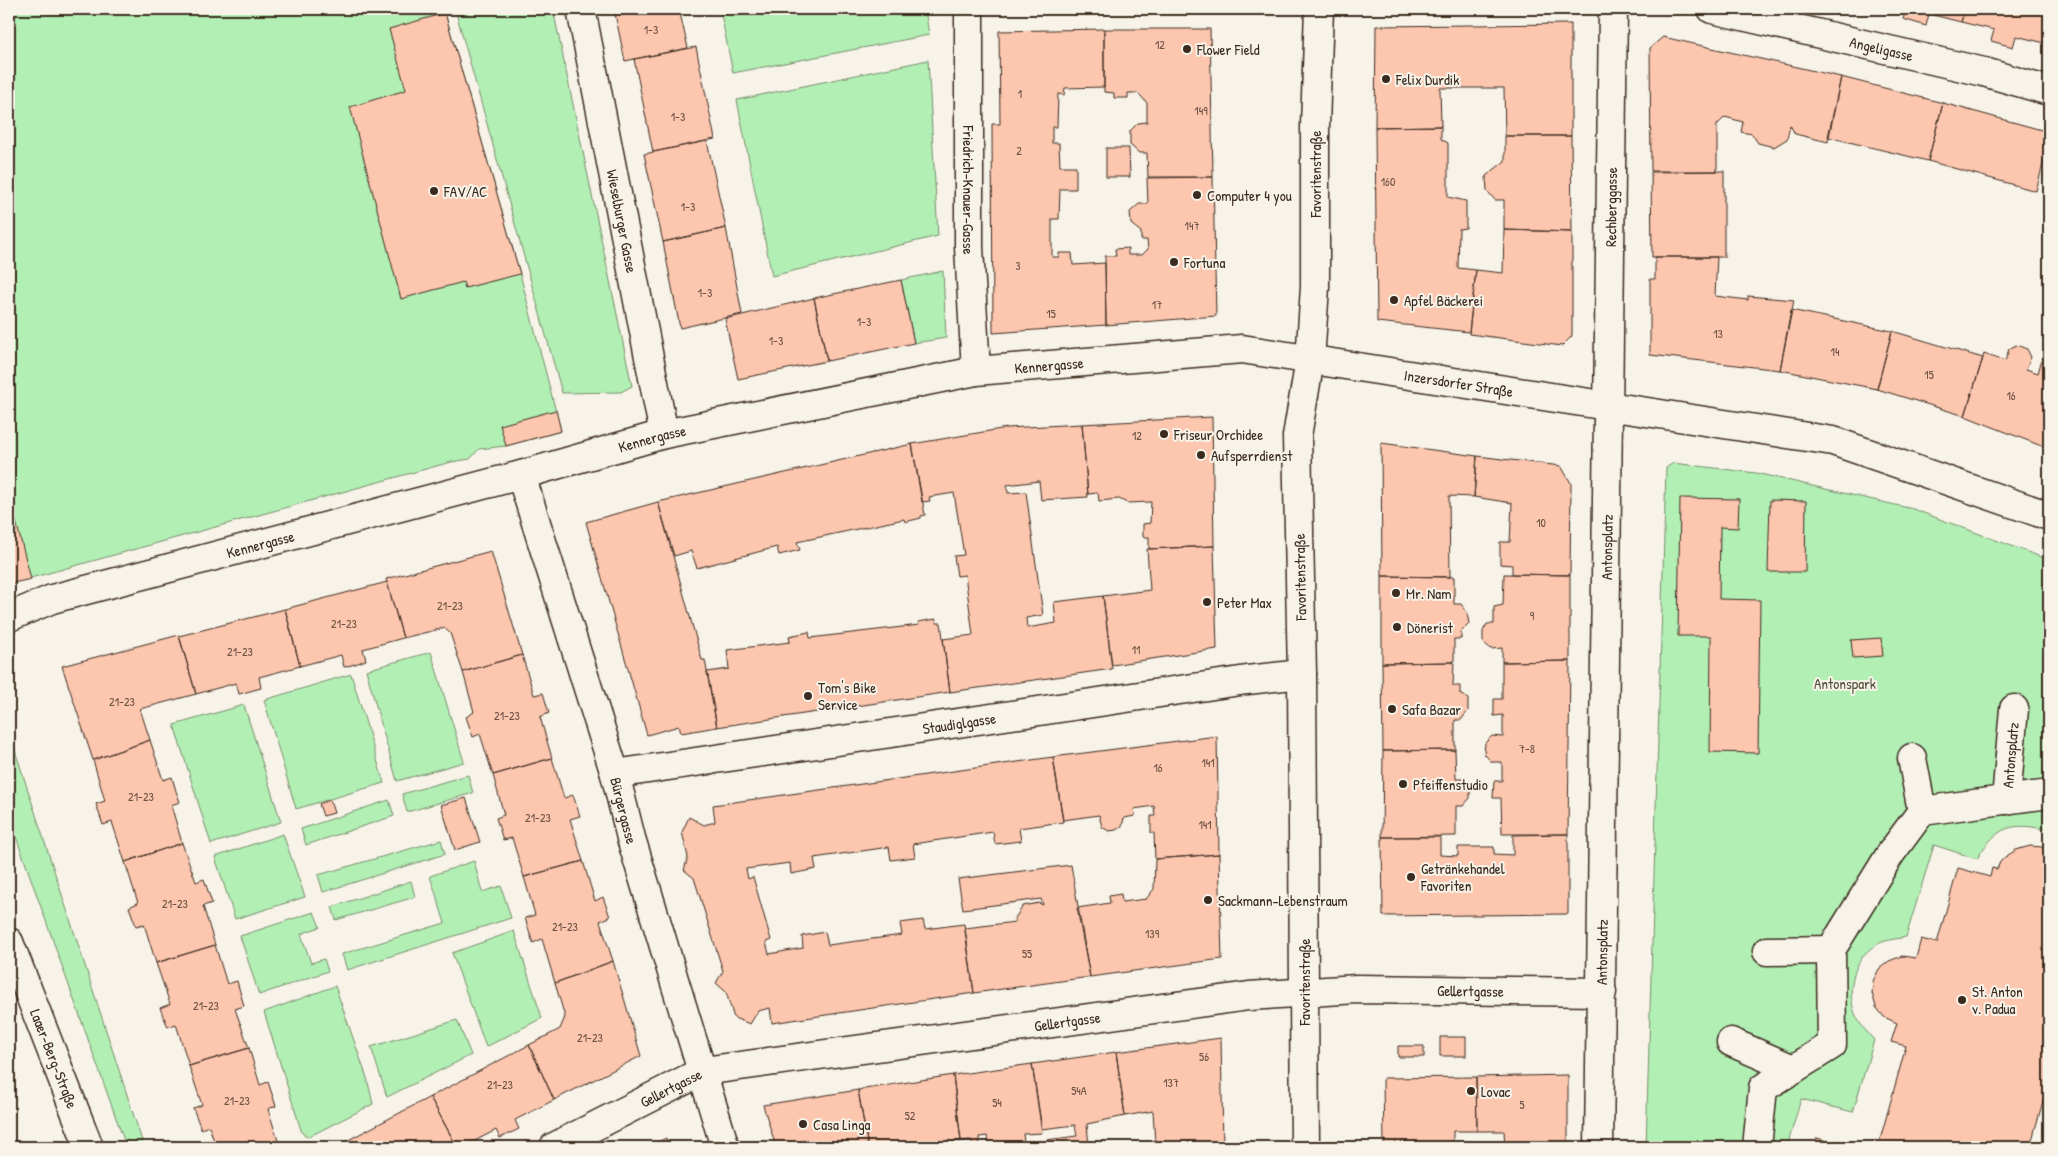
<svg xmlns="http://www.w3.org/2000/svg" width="2058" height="1156" font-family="'Patrick Hand',sans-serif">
<rect width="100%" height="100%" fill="#f7f3e8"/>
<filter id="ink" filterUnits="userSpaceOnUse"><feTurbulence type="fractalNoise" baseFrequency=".02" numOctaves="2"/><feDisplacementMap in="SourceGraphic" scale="10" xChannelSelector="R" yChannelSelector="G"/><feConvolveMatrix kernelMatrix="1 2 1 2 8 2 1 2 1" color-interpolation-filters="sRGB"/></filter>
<g filter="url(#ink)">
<path fill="#b2efb5" stroke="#768c6a" d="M9 9H441L445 13 520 274 561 431 506 446 479 449 470 459 451 462 9 584Z
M455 9H553L632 386 621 392 562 393Z
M720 9H925L929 35 733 73Z
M928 60 938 236 772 276 737 100Z
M943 271 946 338 914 343 901 280Z
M1673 463 1756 473 1913 509 2049 560V830C2012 822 1997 825 1977 859L1934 845 1906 937C1896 939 1884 940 1876 945 1852 958 1845 995 1857 1018 1861 1026 1868 1033 1874 1040L1853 1112 1801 1099 1787 1147H1646L1666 468Z
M431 652 464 762 397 781 366 670Z
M351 674 384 783 296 809 264 700Z
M244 705 281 822 211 844 174 725Z
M9 732 144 1147 126 1146 9 817Z
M468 775 473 793 407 812 402 794Z
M389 800 394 816 306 845 301 829Z
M283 834 305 897 235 919 215 857Z
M441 840 445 854 323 892 318 875Z
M474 861 482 892 501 886 511 918 347 970 342 954 445 923 430 876Z
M411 881 415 897 336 920 332 907Z
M314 912 320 927 301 934 311 963 324 959 328 971 259 995 240 936Z
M514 931 542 1018 486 1047 452 953Z
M335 986 367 1078 373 1104 308 1137 302 1133 264 1012Z
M457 1020 471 1055 387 1097 371 1047Z"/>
<path fill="#fcc6af" stroke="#3b2a1e" d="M614 9H679L688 48 625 61Z
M1906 9H1965L1961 22 1929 14 1926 26 1903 19Z
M1965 9H2049V44L2016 36 2013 47 1991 41 1994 30 1961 22Z
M445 13 520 274 465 288 463 282 401 299 350 107 406 90 389 29Z
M1571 24V136H1505L1504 88H1440L1441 126 1375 127 1376 26Z
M1104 29V87L1065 88 1064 95 1058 94 1057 127H1052V143H1059L1060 166H1076V189H1060L1059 219H1052V257H1059V253H1072L1073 265 1105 263 1106 325 993 333 992 124H1000L999 31Z
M1104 29H1210L1213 177H1148L1147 153H1139L1130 145V131L1138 123 1147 122V103L1138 93H1128V98H1114V93L1104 92Z
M1663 37 1841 77 1828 142 1795 134 1790 125 1787 139 1774 147 1758 143 1752 134 1741 132 1743 122 1725 117 1717 125V171H1651L1650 48Z
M696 47 715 139 653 152 634 59Z
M1841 77 1943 103 1928 161 1828 137Z
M1943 103 2049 132V141L2036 191 1928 161Z
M1441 126V139L1448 143V197L1466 201V228L1459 229 1458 268 1476 270 1469 332 1377 322 1375 127Z
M1505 136H1571L1572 232 1504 230V200H1495L1487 191 1486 176 1505 161Z
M707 141 726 228 663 242 644 154Z
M1106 148H1129L1130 177H1106Z
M1724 171V257H1652L1651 172Z
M1213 177 1216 316 1106 325 1105 256H1116L1115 249 1128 248V255H1142L1148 249 1147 240H1141V232L1131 224 1130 212 1139 204H1148L1147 178Z
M726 228 742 314 680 328 663 242Z
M1504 230 1572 232V336L1562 346 1469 334 1476 270 1503 273Z
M1655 257H1717L1715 296 1748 300V296L1794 300 1780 370 1650 355V279H1655Z
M901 280 914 343 827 361 814 298Z
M814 298 827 361 738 379 725 319Z
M1791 310 1892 331 1877 389 1780 370Z
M1892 331 1983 358 1965 416 1877 389Z
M2049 334V449L1965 416 1984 354 2005 361 2009 349 2016 345 2027 349 2031 357 2026 369 2038 373Z
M556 410 561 431 506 446 500 425Z
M1212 417 1214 546 1149 549V537H1143V524L1150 523 1151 502 1127 503 1119 499 1099 501 1098 493 1088 494 1082 424Z
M1082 424 1088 497 1041 500 1039 481 1007 485 1008 493 1026 492 1043 615 1026 618 1027 628 1056 623 1054 602 1103 596 1112 669 950 692 943 639 973 635 965 575 957 576 954 556 964 555 954 493 929 497 930 501 922 502 912 444 1007 428Z
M1381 443 1477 456 1474 497 1449 496 1450 577 1382 576Z
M912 444 925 515 921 516V518L905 522 904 519 797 542 800 550 779 555 777 547 697 568 691 551 674 556 658 502Z
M1477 456 1561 466 1571 483 1570 575 1512 574V565L1500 564V542H1510L1512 503 1474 497Z
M9 495 31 579 9 584Z
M1680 498 1739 499 1738 528 1720 527 1719 599 1760 600 1758 753 1710 752 1711 636H1678Z
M1770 500 1806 501 1805 572H1768Z
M658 502 702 660H705L717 727 681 733 679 726 647 735 586 522Z
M1214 546 1217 649 1112 665 1103 596 1150 590 1147 549Z
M491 551 522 655 463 672 450 633 444 628 403 638 386 579Z
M1504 574 1570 575V661L1502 662V648L1491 649 1483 642V631L1487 624H1494V607L1503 605Z
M1382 576 1454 577V604H1461L1467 612 1469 624 1461 632V639H1454V662L1382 663Z
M387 582 403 638 363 649 366 660 355 664 344 667 341 655 300 666 285 609Z
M285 609 300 666 259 677 261 688 239 694 236 683 196 694 179 636Z
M936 619 937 623H941L950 692 717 727 707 672 729 669 727 650 790 642 789 636 809 632 810 638 919 625 918 622Z
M179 635 196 694 140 709 150 740 93 760 62 666Z
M1881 638 1883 656 1853 658 1851 640Z
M522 655 534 695 543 693 549 713 540 717 552 758 493 775 480 734 473 737 466 717 474 712 463 672Z
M1570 661 1568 834H1502L1501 798H1493L1494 781H1502V762H1492L1484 754 1485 743 1492 736 1503 737V715L1494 716V699H1502V662Z
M1454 662 1453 686H1460V694L1468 699V711L1461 720H1455V750L1383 751 1382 663Z
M1217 736 1219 854 1155 859 1154 833H1151V816H1155L1154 806 1134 809 1135 816 1124 818 1122 826 1116 830 1109 831 1102 827 1099 815 1063 820 1053 757Z
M150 740 163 780 172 777 176 791 180 802 171 805 182 843 125 862 112 822 103 825 96 804 105 801 93 760Z
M1455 750 1456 779H1463L1470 788V798L1463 806H1456V836L1382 837 1383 751Z
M1053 757 1063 822 1019 828 1021 841 995 844 993 832 913 844 915 857 891 860 889 847 814 858 816 869 791 874 790 863 746 869 748 879 753 877 771 940 766 942 769 954 803 948 802 936 825 932 828 945 902 935 900 923 923 920 925 929 964 924 974 993 772 1023 770 1008 758 1011 750 1024 734 1018 726 992 716 983 723 971 694 878 684 870 688 857 682 832 689 817 704 825 715 822 713 805Z
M552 758 564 798 573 795 580 816 570 819 583 861 524 877 512 838 503 840 496 818 504 815 493 775Z
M466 798 480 842 455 850 441 805Z
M330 800 334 813 323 816 319 804Z
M1568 834V914L1383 916 1382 837H1440V855L1458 856V847H1494V854L1513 855V835Z
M182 843 196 882 204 879 212 903 203 906 215 945 156 963 144 924 136 926 129 907 138 903 125 862Z
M2030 846 2042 847 2049 851V1087H2047L2030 1147H1878L1906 1046 1891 1042 1897 1023 1884 1017 1876 1007 1872 993 1873 981 1879 969 1889 961 1902 956 1916 958 1921 939 1937 943 1958 868 1990 877 1992 868 1997 869 2000 862 2005 857 2016 850Z
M1219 854 1222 959 1090 977 1077 908 1110 903 1109 896 1121 894 1122 902 1146 899 1154 889 1155 859Z
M583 861 595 901 603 897 610 917 600 921 613 961 555 983 542 939 533 943 525 918 535 915 524 877Z
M1071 865 1090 977 974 993 965 928 1015 922V918L1023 906 1039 903 1043 905 1041 899 963 909 958 879Z
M215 945 227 984 237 981 244 1006 235 1009 249 1048 189 1066 176 1024 168 1027 160 1008 170 1004 156 963Z
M613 961 641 1056 554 1100 529 1045 560 1029 565 1017 555 983Z
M1440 1037H1466V1056H1440Z
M1221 1038 1223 1147H1147V1144H1155L1153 1111 1125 1116 1116 1052Z
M529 1045 554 1100 515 1120 519 1129 500 1138 496 1130 463 1147H457L430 1097Z
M1398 1046H1424V1057H1398Z
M249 1048 260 1085 268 1082 276 1106 268 1109 280 1147H216L209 1126 201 1129 193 1108 202 1105 189 1066Z
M1116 1052 1125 1116 1087 1124 1089 1147H1047L1046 1140 1077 1136 1075 1125 1042 1129 1032 1064Z
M1032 1064 1042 1133 1023 1134 1024 1142 1014 1143V1147H989L987 1136 979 1137 980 1147H973L971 1140 961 1141 953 1075Z
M953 1075 961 1141 931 1145V1147H868L858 1090Z
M1568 1075V1147H1505L1504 1131H1477L1476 1077Z
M1476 1077 1477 1131H1453V1147H1384L1383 1078Z
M858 1090 868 1147H776L763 1105Z
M430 1097 457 1147H335Z
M666 1138 669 1147H648Z
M1817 1138 1847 1146 1846 1147H1815Z"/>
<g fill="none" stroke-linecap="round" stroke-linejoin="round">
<defs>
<g id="street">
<path id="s1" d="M581 9 664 434"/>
<path id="s2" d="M969 9V247L976 371"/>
<path id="s3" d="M1712 9 1984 72 2049 91"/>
<path id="s4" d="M521 475 615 774 631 838 725 1147"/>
<path d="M1912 758 1922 811"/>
<path id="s5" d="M615 774 1247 680 1302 674"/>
<path id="s6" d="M2006 800 2014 709"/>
<path d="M1767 951 1831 950"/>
<path d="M1731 1042 1793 1069"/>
<path id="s7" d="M554 1147 703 1071 1249 996 1357 989 1602 992"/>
<path id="s8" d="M1599 1147 1613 9"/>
<path d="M1757 1147 1763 1088 1832 1045 1831 950 1891 853 1922 811 2049 794"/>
</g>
<g id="secondary">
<path id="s9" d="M9 617 52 599 521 475 664 434 976 371 1242 349 1833 441 2049 516"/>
<path id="s10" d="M9 942 89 1147"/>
<path d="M1305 1147 1302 674 1297 436 1310 360 1315 287V126L1319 9"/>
</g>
</defs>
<use href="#street" stroke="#3b2a1e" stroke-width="31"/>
<use href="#secondary" stroke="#3b2a1e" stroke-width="31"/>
<use href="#street" stroke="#f7f3e8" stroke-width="28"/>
<use href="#secondary" stroke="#f7f3e8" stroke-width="28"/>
</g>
</g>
<g fill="#3b2a1e" stroke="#f7f3e8" stroke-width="2">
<circle cx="1187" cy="49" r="5"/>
<circle cx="1386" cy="79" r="5"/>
<circle cx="434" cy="191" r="5"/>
<circle cx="1197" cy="195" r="5"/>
<circle cx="1174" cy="262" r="5"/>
<circle cx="1394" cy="300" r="5"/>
<circle cx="1164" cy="434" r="5"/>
<circle cx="1201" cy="455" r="5"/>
<circle cx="1396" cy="593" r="5"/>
<circle cx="1207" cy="602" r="5"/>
<circle cx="1397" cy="627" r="5"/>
<circle cx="808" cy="696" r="5"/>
<circle cx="1392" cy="709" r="5"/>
<circle cx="1403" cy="784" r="5"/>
<circle cx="1411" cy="877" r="5"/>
<circle cx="1208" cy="900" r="5"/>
<circle cx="1962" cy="1000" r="5"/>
<circle cx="1471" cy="1091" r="5"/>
<circle cx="803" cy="1124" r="5"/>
</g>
<g text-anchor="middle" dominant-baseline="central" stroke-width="4" stroke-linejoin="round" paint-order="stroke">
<g font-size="12" fill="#6b5142">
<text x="651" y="29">1-3</text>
<text x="1160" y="44">12</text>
<text x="1020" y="93">1</text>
<text x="1201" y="110">149</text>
<text x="678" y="116">1-3</text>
<text x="1019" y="150">2</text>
<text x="1388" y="181">160</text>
<text x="688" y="206">1-3</text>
<text x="1192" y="225">147</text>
<text x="1018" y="265">3</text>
<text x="705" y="292">1-3</text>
<text x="1157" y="304">17</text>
<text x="1051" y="313">15</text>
<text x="864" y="321">1-3</text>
<text x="1718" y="333">13</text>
<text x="776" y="340">1-3</text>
<text x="1835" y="351">14</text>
<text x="1929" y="374">15</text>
<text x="2011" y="395">16</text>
<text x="1137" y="435">12</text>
<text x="1541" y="522">10</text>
<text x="450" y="605">21-23</text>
<text x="1532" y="615">9</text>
<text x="344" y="623">21-23</text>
<text x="1136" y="649">11</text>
<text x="240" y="651">21-23</text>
<text x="122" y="701">21-23</text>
<text x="507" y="715">21-23</text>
<text x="1527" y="748">7-8</text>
<text x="1208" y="762">141</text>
<text x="1158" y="767">16</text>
<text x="141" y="796">21-23</text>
<text x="538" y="817">21-23</text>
<text x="1205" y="824">141</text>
<text x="175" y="903">21-23</text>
<text x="565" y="926">21-23</text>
<text x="1152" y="933">139</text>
<text x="1027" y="953">55</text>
<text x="206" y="1005">21-23</text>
<text x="590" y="1037">21-23</text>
<text x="1204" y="1056">56</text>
<text x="1171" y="1082">137</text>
<text x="500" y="1084">21-23</text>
<text x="1079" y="1090">54A</text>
<text x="237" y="1100">21-23</text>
<text x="997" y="1102">54</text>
<text x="1522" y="1104">5</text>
<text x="910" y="1115">52</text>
</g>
<g font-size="15" fill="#3b2a1e" stroke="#f7f3e8">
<text stroke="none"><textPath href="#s3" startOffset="174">Angeligasse</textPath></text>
<text transform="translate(1315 174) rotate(-90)">Favoritenstraße</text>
<text stroke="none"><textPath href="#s2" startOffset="181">Friedrich-Knauer-Gasse</textPath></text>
<text stroke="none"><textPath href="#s8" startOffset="940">Rechberggasse</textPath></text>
<text stroke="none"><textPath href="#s1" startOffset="216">Wieselburger Gasse</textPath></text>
<text stroke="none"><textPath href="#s9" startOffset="1072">Kennergasse</textPath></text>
<text stroke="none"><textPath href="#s9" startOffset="1485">Inzersdorfer Straße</textPath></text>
<text stroke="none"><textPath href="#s9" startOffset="668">Kennergasse</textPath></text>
<text stroke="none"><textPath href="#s9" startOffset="262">Kennergasse</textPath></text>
<text stroke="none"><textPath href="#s8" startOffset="600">Antonsplatz</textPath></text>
<text transform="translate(1300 577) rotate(-91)">Favoritenstraße</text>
<text stroke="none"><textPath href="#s5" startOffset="348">Staudiglgasse</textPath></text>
<text stroke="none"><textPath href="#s6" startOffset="45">Antonsplatz</textPath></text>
<text stroke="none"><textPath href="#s4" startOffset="351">Bürgergasse</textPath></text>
<text stroke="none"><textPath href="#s8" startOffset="195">Antonsplatz</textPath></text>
<text transform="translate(1304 982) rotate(-90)">Favoritenstraße</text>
<text stroke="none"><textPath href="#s7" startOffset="940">Gellertgasse</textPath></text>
<text stroke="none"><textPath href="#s7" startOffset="535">Gellertgasse</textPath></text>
<text stroke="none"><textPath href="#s10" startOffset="125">Laaer-Berg-Straße</textPath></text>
<text stroke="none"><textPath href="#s7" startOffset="131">Gellertgasse</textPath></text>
</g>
<g font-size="15" fill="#3b2a1e" stroke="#f7f3e8" text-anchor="start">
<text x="1197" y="49">Flower Field</text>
<text x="1396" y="79">Felix Durdik</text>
<text x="444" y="191">FAV/AC</text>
<text x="1207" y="195">Computer 4 you</text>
<text x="1184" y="262">Fortuna</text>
<text x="1404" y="300">Apfel Bäckerei</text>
<text x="1174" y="434">Friseur Orchidee</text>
<text x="1211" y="455">Aufsperrdienst</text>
<text x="1406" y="593">Mr. Nam</text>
<text x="1217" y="602">Peter Max</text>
<text x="1407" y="627">Dönerist</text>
<text x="818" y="687">Tom's Bike<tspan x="818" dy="17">Service</tspan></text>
<text x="1402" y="709">Safa Bazar</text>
<text x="1413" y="784">Pfeiffenstudio</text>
<text x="1421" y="868">Getränkehandel<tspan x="1421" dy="17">Favoriten</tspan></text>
<text x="1218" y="900">Sackmann-Lebenstraum</text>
<text x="1972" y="991">St. Anton<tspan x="1972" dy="17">v. Padua</tspan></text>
<text x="1481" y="1091">Lovac</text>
<text x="813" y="1124">Casa Linga</text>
</g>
<g font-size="15" fill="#53513c" stroke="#f7f3e8">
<text x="1845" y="683">Antonspark</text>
</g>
</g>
<rect width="2058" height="1156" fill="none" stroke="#f7f3e8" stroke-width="30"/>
<rect x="15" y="15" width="2028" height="1126" fill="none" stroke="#3b2a1e" stroke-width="2" filter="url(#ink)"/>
</svg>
